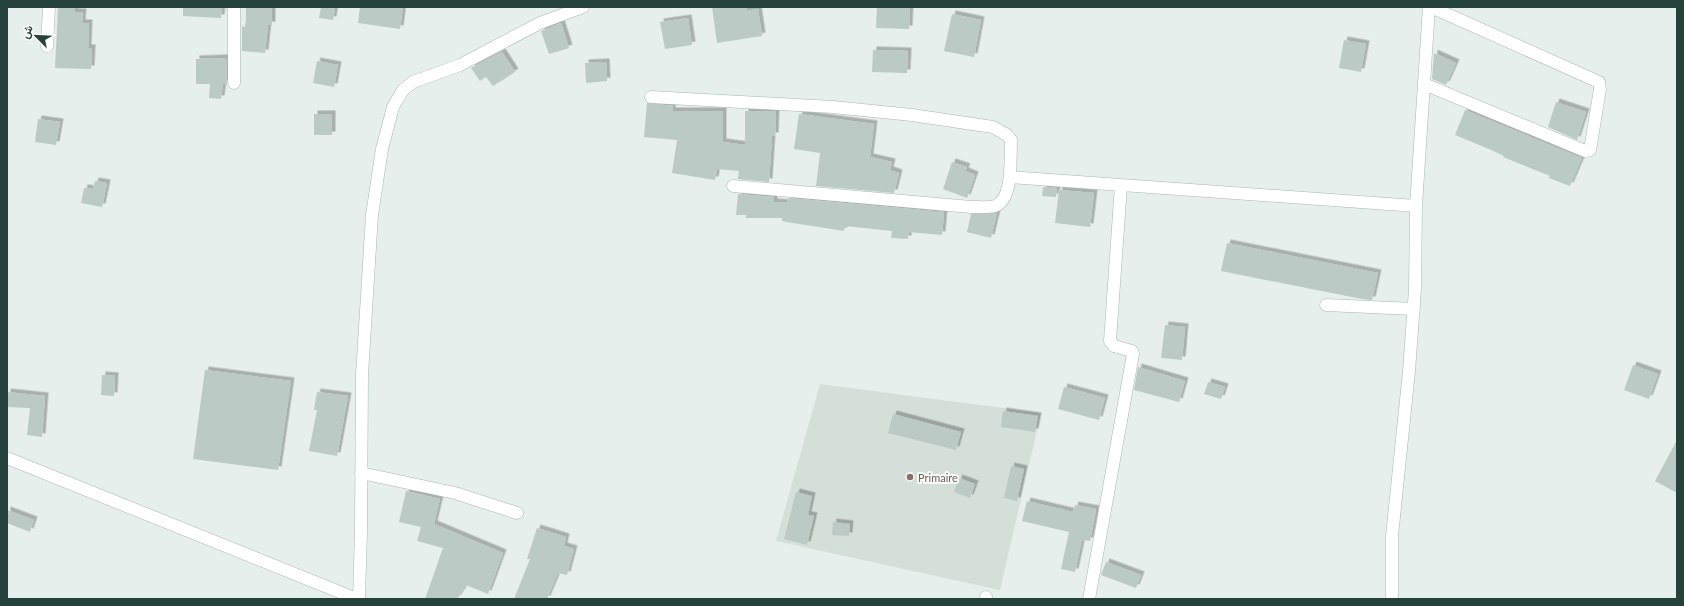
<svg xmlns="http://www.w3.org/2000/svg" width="1684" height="606" font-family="Lato,Vazirmatn,sans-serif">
<defs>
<filter id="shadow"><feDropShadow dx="3.5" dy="-3.5" stdDeviation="0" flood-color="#0004"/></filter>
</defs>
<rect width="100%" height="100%" fill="#e6efeb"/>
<path fill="#d4dfda" d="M820 384 1041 413 1000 590 776 541Z"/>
<path fill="#bbcac4" filter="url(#shadow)" d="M58 7H75V12H83L82 23H89L88 48H92L91 69 55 68Z
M183 7H222L221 18 183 16Z
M246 7H272V25H268L265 53 242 51V26L246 27Z
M321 7H335L333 20 319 18Z
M360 7H403L400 29 358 23Z
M712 7H747V11L758 9 762 36 717 43Z
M877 7H910L909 29 876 28Z
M952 14 981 20 974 57 944 51Z
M688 18 692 45 665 49 660 22Z
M561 23 569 48 549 54 541 31Z
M1344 40 1366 44 1361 72 1339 68Z
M873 50 908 51 907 73 872 72Z
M502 52 515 72 493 86 486 77 480 81 471 68Z
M1434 53 1456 63 1446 85 1432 79Z
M226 58 227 84H223L221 99 209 98 210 84H196V59Z
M317 61 338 65 334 87 313 83Z
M606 62 607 81 586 83 585 63Z
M1556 102 1586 112 1577 140 1548 127Z
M647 103 673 106 672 111H723V142L745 145V111H776L775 136H772L769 182 738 179 739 171 717 169 715 180 672 173 677 140 644 137Z
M1465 110 1582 158 1570 186 1549 178 1550 176 1503 157 1504 156 1489 149 1455 135Z
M314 114H332V135H314Z
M799 114 874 124 870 157 892 162 890 170 899 173 894 193 816 186 820 153 794 149Z
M38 119 60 122 56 145 35 142Z
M952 162 967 167 965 171 975 175 967 198 943 189Z
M95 181 107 183 102 207 81 203 84 188 93 189Z
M1043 187 1057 188 1056 197 1042 196Z
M1059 190 1094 193 1090 227 1055 223Z
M738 194 774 197V202L787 203 788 198 944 212 942 235 909 232 908 239 891 238 892 231 845 226 844 231 793 223 782 221V218H746V215H736Z
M997 213 991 238 967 232 971 214Z
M1227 243 1378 273 1372 300 1362 299 1221 271Z
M1165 325 1185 327 1182 360 1161 358Z
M1633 365 1658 374 1649 399 1624 390Z
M1138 367 1185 381 1179 402 1134 390Z
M205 370 291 381 278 470 193 459Z
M102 375 115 376 114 396 101 395Z
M1208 382 1225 387 1221 399 1204 394Z
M1064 387 1105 398 1099 420 1058 409Z
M7 392 45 396 42 437 27 435 30 408 7 407Z
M317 392 348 396 337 456 309 451 317 410H314Z
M1003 411 1038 416 1035 432 1001 427Z
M893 414 961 432 956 450 888 433Z
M1677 440V493L1655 481Z
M1011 466 1024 469 1017 501 1004 498Z
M959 478 975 484 970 498 954 492Z
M406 491 440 499 434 524 503 553 488 594 466 585 457 599H425L443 548 417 541 421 527 399 522Z
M796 492 812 496 808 515 814 516 807 545 784 539Z
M1027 501 1073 512 1075 505 1096 509 1090 541 1082 540 1075 572 1061 569 1069 532 1022 521Z
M7 510 34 520 30 532 7 523Z
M833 522 850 524 849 536 832 535Z
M537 528 566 537 564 546 574 549 567 575 558 573 547 599H514L530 559H527Z
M1106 562 1141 575 1136 588 1101 575Z"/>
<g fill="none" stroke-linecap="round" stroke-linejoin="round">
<defs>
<path id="minor" d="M47 46 49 7
M234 83V7
M1424 84 1585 151 1590 150 1600 89 1599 82 1431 7
M651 97 833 107 912 115 993 127 1007 135 1011 140C1010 155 1014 200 995 206 988 208 978 207 971 207L733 186
M1010 177 1416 206 1429 7
M1326 305 1414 309
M7 458 357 599
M361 473 455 493 517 513
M359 599 361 531 362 375 372 215 382 149 393 107 403 90 413 82 460 65 540 23 583 7
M986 599V597
M1089 599 1133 354 1132 351 1114 346 1110 341 1121 185
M1392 599V536L1409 371 1415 289 1416 206"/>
</defs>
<use href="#minor" stroke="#a8b8b2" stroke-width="13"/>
<use href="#minor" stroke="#fff" stroke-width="12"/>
</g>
<circle fill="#8d6e63" stroke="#f7fbf9" stroke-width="1.5" cx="910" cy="477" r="4"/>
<g text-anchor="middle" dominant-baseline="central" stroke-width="4" stroke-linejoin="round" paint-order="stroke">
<g font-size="11" fill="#785e54" stroke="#f7fbf9" text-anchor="start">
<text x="918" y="477">Primaire</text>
</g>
</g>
<rect width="1684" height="606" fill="none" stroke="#24423a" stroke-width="16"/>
<g transform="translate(36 36) rotate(294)" stroke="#f7fbf9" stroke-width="3" paint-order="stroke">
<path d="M0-3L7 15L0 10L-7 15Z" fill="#24423a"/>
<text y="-6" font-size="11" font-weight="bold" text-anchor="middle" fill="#24423a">ش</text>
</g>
</svg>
